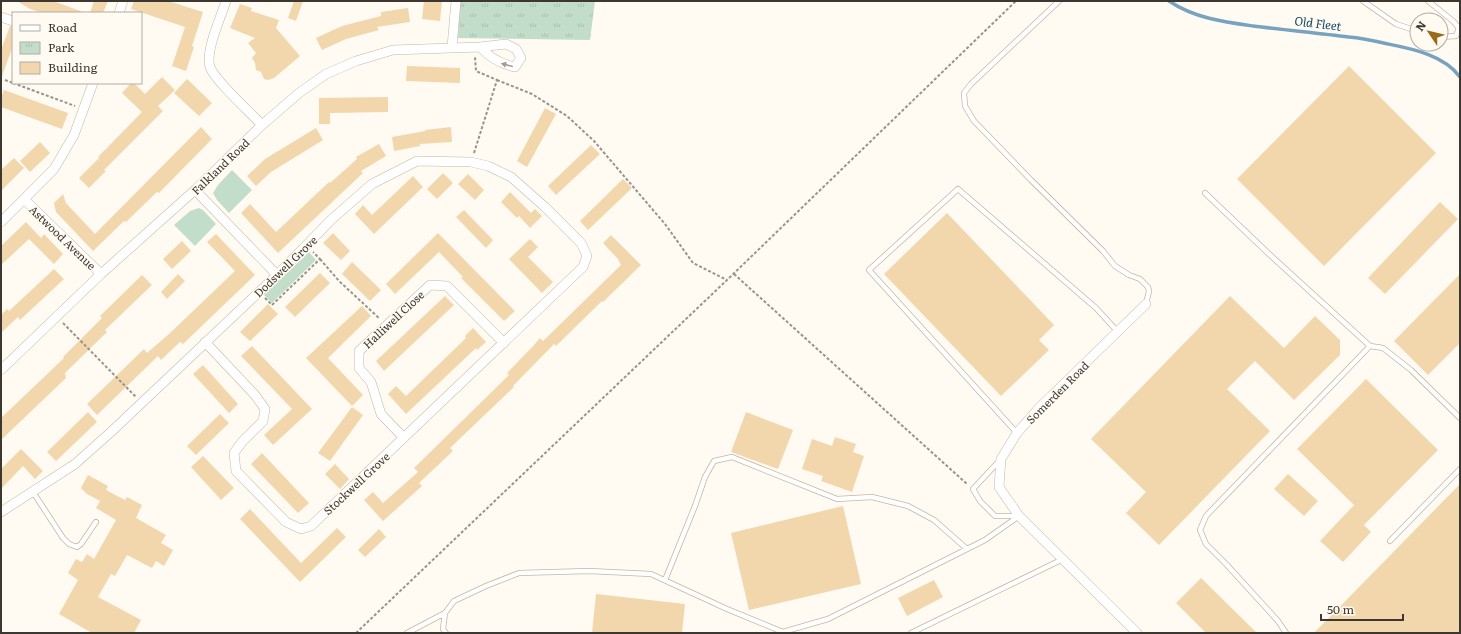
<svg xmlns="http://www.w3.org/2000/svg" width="1461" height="634" font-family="Literata,serif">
<defs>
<pattern id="park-tufts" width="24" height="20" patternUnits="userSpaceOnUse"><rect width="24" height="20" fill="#c2decb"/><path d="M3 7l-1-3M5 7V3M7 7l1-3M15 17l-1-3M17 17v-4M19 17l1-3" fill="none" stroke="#a8bfaf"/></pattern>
</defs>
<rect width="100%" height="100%" fill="#fffaf2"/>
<path fill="#c2decb" d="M232 170 252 190 229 213 217 200 213 193 218 185Z
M199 208 203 210 216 224 195 246 174 225 190 211Z
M309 252 316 260 272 303 264 295Z"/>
<path fill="url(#park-tufts)" d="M460 1H595L590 40 458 38Z"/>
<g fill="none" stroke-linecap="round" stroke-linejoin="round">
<path stroke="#78a3bf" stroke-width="3.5" d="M1169 1C1194 18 1224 22 1253 26 1285 30 1317 33 1349 37 1362 38 1375 41 1388 44 1413 49 1444 55 1460 77"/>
</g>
<path fill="#f2d7ad" d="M17 1H53L83 12 43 13 30 9Z
M94 1H108L103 13H90Z
M134 1H168L203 12 192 46 194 47 186 71 172 66 185 27 131 9Z
M294 1H303L296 21 288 18Z
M424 1H442L440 21 422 19Z
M240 4 252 8 251 11 279 20 276 28 300 56 274 78 268 80 264 79 261 72 256 70 255 63 252 58 256 53 248 43 255 38 230 28Z
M408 8 410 22 377 27 379 30 346 39 322 50 316 38 342 26 381 16V12Z
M10 26 13 27V46L2 76H1V50Z
M407 66 460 68V83L406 81Z
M1349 66 1436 153 1324 266 1237 179Z
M162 77 175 90 158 106 163 111 104 170 106 171 89 188 79 178 99 158 98 157 142 112 122 93 131 83H134L145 94Z
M187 79 212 103 199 116 174 93Z
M4 90 68 113 62 129 1 107V98Z
M388 97V112L330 113V124H319V98Z
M545 108 556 114 527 167 517 161Z
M201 127 212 139 159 193 157 192 126 222 124 221 93 251 56 212 54 203 63 194 66 203 95 234Z
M451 127 452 142 420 144V146L394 151 392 137 425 131V130Z
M316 128 323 140 271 172 256 186 247 176 265 159Z
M40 142 50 153 30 172 20 161Z
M379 144 386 156 361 171 363 173 278 253 241 213 250 204 276 232 329 182 330 183 357 159 356 157Z
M591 145 600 154 556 195 548 186Z
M14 158 24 168 1 191V170Z
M443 173 453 183 437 199 427 189Z
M468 174 484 190 475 200 458 184Z
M413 176 423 187 374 234 355 214 363 205 372 215Z
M623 179 632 188 588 230 580 221Z
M510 192 531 213 535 209 542 216 530 228 519 216 517 218 501 202Z
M1440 202 1458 219 1385 294 1368 278Z
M464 210 493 240 486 248 456 217Z
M947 213 1054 325 1039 340 1049 350 1001 396 884 274Z
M26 222 41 238 44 234 63 254 54 264 29 239 1 265V246Z
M333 233 350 251 341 260 323 243Z
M438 233 515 311 504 321 461 278 463 277 439 252 395 294 386 284Z
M216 234 255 275 183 344 180 342 161 360 158 356 97 415 87 404 144 349 147 353 169 334 235 271 207 242Z
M611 235 641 265 603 302 602 301 556 346 554 344 513 386 514 387 450 448 453 451 419 483 422 486 383 521 364 500 373 492 383 503 418 472 414 468 509 375 507 373 534 345 540 338 543 341 621 265 618 259 603 243Z
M530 239 538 247 528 257 553 282 542 293 509 259Z
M182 241 191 251 172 269 163 259Z
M352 262 381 290 370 301 342 274Z
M54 269 64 279 20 320 18 317 1 333V315L7 309 9 311Z
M320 273 330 283 295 317 285 307Z
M178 274 185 281 167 299 161 292Z
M1460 274V343L1428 375 1394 341Z
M142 275 152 285 105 330 107 332 65 373 66 378 1 440V418L64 358 63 357 102 318 100 316Z
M445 296 454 305 384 371 376 361Z
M1230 296 1284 348 1315 316 1340 340V355L1294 400 1255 361 1227 389 1270 431 1159 545 1126 513 1146 492 1091 439Z
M268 304 278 314 250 341 240 332Z
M362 306 371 316 328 358 363 395 352 406 306 358Z
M473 328 486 342 477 350 476 348 406 414 388 394 396 386 406 396 466 338 465 336Z
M252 346 312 409 273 445 264 435 292 409 241 356Z
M203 365 238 404 229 413 193 374Z
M1366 379 1438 450 1364 525 1371 532 1343 562 1320 541 1354 505 1297 449Z
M352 407 363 415 330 461 318 453Z
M88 412 97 422 56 461 47 452Z
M746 412 793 430 778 469 731 452Z
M220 414 229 423 196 455 187 446Z
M835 437 856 444 853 452 864 456 852 492 821 481 823 476 802 469 812 439 832 446Z
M21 449 43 471 35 479 23 466 1 489V469Z
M262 453 309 503 298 513 251 464Z
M203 456 234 488 221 500 191 467Z
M335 464 349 479 340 489 325 474Z
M1288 474 1318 501 1304 516 1274 489Z
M88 475 108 486 106 490 125 500 127 497 142 505 136 518 166 535 161 543 173 550 164 566 156 561 152 568 127 555 115 576 111 574 98 597 141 620 134 633H92L59 614 78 580 68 573 76 559 82 562 87 554 94 559 116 520 96 508 100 501 87 494 81 488Z
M1460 484V633H1314Z
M843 506 861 584 749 610 731 533Z
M250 509 301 563 337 528 346 537 300 582 240 519Z
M379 529 386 537 365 557 358 550Z
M1201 578 1257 633H1206L1176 603Z
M934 580 943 597 907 616 898 598Z
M596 594 685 604 682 633H592Z"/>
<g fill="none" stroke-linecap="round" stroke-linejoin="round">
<defs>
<path id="service" d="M1059 1 971 84 964 93 965 106 974 121 1031 180 1103 251 1115 266 1129 275 1140 279 1148 287 1149 291 1146 304
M1363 1 1396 24 1417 31
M1428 1 1453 21 1459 28 1456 36 1441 37
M1205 193 1269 254 1370 346
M1017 433 869 270 958 189 1096 308 1118 332
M1000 460 973 489 980 501 995 516H1019
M33 492 63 538 69 544 77 547 81 544 96 522
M1390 541 1460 469
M665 580 695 506 705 477 714 461 732 457 837 499 872 497 908 506 934 520 967 549
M407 633 445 613
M446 633 443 629 445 613 454 601 486 586 519 573 589 571 651 574 727 609 783 632 828 619 985 540 1019 516
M911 633 1063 559
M1286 633 1278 621 1227 565 1206 544 1200 530 1206 516 1370 346 1383 348 1411 370 1460 418"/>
<path id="minor" d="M226 1C221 17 205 51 210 67 215 81 250 112 262 125
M119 13 123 1
M1 17 13 21
M452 47 456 1
M195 190 277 275
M24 199 101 274
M1 222 54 169 74 135 93 83
M1 370 101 274 195 190 262 125 299 93 326 74 356 61 393 50 480 47 506 44 516 49 521 58 515 67C500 64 490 58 480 47
M404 438 381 414 371 382 359 368V351L430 285 447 286 504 343
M1 512 75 464 112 431 277 275 332 219 372 184 417 161 471 162 488 166 511 177 545 207 581 243 587 256 583 267 311 526 301 529 286 522 236 471 234 453 242 442 263 421 265 409 255 395 205 342
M1137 633 1019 516 999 487 1001 459 1017 433 1039 408 1146 304"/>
</defs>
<use href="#service" stroke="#c3b7a5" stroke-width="6"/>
<use href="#minor" stroke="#c3b7a5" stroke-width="10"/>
<path stroke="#98938c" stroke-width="2" stroke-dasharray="3 2" stroke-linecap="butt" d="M5 80 13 83
M497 80 532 94 567 116 594 141 665 224 693 263 727 280
M13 83 75 106
M474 153 497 80 476 71 475 57
M320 259 339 281 380 319
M734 274 967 484
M265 298 272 305 320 259 313 252
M63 323 136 397
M356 633 727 280 1016 1"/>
<use href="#service" stroke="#fff" stroke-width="4.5"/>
<use href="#minor" stroke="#fff" stroke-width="9"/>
</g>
<defs><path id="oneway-solid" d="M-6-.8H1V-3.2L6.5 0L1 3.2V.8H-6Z"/></defs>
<use fill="#9e9b98" href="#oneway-solid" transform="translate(507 65) rotate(-165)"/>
<g text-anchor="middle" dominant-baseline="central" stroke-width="3" stroke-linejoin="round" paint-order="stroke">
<g font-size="11" fill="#3c3730" stroke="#fffaf2">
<text transform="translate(220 166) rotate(-44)">Falkland Road</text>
<text transform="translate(63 237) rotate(44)">Astwood Avenue</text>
<text transform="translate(285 266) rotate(-44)">Dodswell Grove</text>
<text transform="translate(393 319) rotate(-43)">Halliwell Close</text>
<text transform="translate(1057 392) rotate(-45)">Somerden Road</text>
<text transform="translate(356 483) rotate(-43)">Stockwell Grove</text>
</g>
<g font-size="12" font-style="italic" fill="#0d4562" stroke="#fffaf2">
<text transform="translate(1318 23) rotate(7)">Old Fleet</text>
</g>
</g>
<rect width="1461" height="634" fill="none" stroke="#3c3730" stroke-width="4"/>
<rect x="12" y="12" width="130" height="72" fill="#fffaf2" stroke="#b1aca4"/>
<rect x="20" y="25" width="20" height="6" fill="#ffffff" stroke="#b1aca4"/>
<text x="48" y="32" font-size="12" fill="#3c3730">Road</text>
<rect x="20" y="42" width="20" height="12" fill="url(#park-tufts)" stroke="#b1aca4"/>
<text x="48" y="52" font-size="12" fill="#3c3730">Park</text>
<rect x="20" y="62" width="20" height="12" fill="#f2d7ad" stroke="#b1aca4"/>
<text x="48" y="72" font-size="12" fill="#3c3730">Building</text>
<g transform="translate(1429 32) rotate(305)"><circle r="19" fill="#fffaf2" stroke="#b1aca4"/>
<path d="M0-3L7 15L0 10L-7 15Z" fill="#986a1a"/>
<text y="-6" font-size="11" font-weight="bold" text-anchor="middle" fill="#3c3730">N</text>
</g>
<path d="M1321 614v6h82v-6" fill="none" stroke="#3c3730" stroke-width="2"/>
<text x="1327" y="614" font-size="12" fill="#3c3730" stroke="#fffaf2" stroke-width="3" paint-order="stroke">50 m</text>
</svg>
